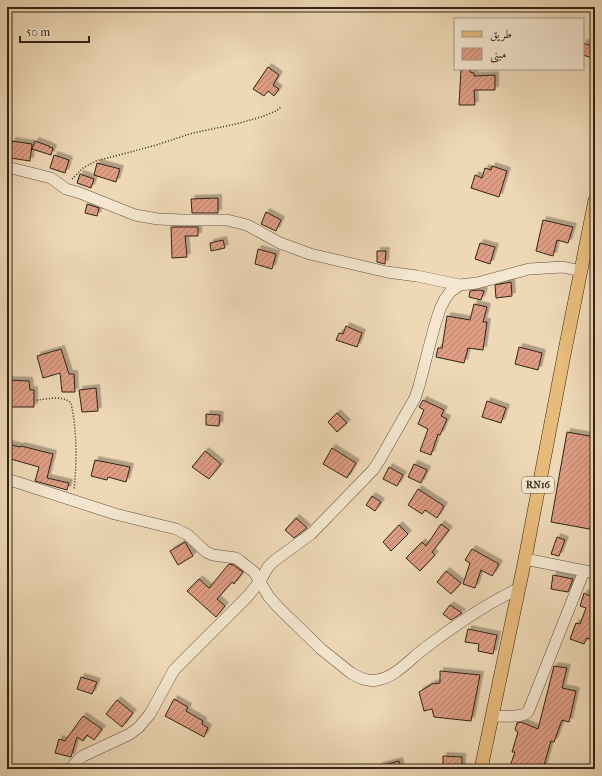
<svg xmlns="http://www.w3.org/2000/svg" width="602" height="776" font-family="'IM FELL French Canon',Amiri,serif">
<defs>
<pattern id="building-hatch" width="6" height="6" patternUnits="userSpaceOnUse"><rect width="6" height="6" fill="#de9d84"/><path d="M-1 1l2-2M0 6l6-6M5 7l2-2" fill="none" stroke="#b5806b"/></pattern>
<filter id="shadow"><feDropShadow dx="3.5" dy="-3.5" stdDeviation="0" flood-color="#0004"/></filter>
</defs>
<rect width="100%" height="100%" fill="#eed8b6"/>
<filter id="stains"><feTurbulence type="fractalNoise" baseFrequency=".005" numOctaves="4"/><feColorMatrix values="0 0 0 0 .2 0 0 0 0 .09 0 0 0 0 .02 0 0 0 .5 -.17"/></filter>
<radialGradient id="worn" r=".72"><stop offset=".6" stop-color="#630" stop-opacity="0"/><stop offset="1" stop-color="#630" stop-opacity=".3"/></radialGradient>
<path fill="url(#building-hatch)" stroke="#322315" filter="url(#shadow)" d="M583 43 595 47V59L583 55Z
M268 67 279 75 273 85 279 89 274 96 268 91 264 96 253 89Z
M461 69H471L470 72 474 73V76L495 75V90H474L475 105H459Z
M12 141 32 144 30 161 10 158Z
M35 141 49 146V147L53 148 51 155 32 149Z
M54 155 69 160 65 173 50 168Z
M97 163 120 169 116 182 94 175Z
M492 166 507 171 499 197 471 188 475 175 482 178 485 168 491 170Z
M80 174 94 179 91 188 77 183Z
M218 198V213H192L191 199Z
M87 204 99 208 97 216 85 213Z
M266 212 281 220 276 231 261 224Z
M543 220 573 227 568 243 557 240 553 256 536 251Z
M171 227H198V236H185L187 257 172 258Z
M223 240 225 248 211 251 210 243Z
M480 243 495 247 490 264 475 259Z
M258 249 276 254 272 269 255 264Z
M377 251H386L385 264 377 262Z
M511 282 512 296 496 298 495 285Z
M478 290 484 291 481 300 469 297 470 291Z
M474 304 487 307 483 322H487L483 350 468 348 464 363 436 357 438 348H442L447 316 470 320Z
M346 326 362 333 357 347 336 340 339 333 343 334Z
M519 347 542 353 538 370 515 364Z
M61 349 69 374H74L75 392H62L60 373 43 378 37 356Z
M7 380 29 381 30 390H34V407H7Z
M96 388 98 411 82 412 79 390Z
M423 400 444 410 441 416 447 419 440 435 438 434 431 455 420 451 428 429 418 424 424 410 419 407Z
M487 401 506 408 501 423 482 417Z
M337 413 347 423 337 432 328 422Z
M206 414 220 415 219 426 206 425Z
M567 432 595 437V530L551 522Z
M7 444 20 447 21 446 53 454 47 478 69 483 67 490 35 481 39 467 7 458Z
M332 448 356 463 347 478 323 464Z
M205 451 221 464 209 479 192 467Z
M95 460 130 467 126 482 108 477 107 480 91 476Z
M414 464 427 470 421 483 408 477Z
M389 467 403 475 397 486 383 479Z
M418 489 444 506 437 518 425 510 422 514 408 505Z
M372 496 381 502 375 511 366 505Z
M296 518 307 528 294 538 285 530Z
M441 524 449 530 432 552 435 555 420 571 406 558 422 542 426 546Z
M399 525 408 534 391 551 383 542Z
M557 537 565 540 559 556 551 554Z
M185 542 193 556 178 565 170 551Z
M472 549 499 564 492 576 481 570 475 588 463 584 470 563 465 560Z
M229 564 233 565 243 572 234 584 232 582 217 599 225 606 216 617 187 591 199 579 209 588Z
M446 571 461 583 451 594 437 582Z
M553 575 573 579 568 592 551 589Z
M592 592 595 593V602L590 619 595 621V631L592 640 587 638 584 644 570 639 576 623 580 624 586 608 580 606 584 593 590 596Z
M450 605 462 613 451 620 443 614Z
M468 629 497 635 493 654 478 651 479 644 465 642Z
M554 666 567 668 562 688 576 691 569 722 562 720 554 742 551 741 543 769H509L515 752H512L518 732 515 730 517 723 521 722 538 729Z
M440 671 480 675 471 721 434 717 432 709 424 711 419 692 432 684 440 683Z
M81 677 97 682 92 694 77 689Z
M174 699 188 707 186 711 203 721 202 724 208 728 204 737 165 716Z
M117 700 133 713 122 727 106 714Z
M83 716 102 729 94 740 87 735 83 741 77 737 71 757 55 753 59 739 65 741Z
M443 756 462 757V769H443Z
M399 761 401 769H379V766Z"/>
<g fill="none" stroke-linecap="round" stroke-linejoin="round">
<defs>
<path id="minor" d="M7 167 51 178 66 189 80 193 135 215 158 219 182 220H227L247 225 280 243 310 254 387 272 417 276 460 285
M7 479 115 514 176 529 188 535 206 552 213 555 236 558 240 561 254 572 269 597 279 608 321 649 351 673C359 678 367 682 377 680 396 677 410 659 425 648 454 626 485 604 518 589
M525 559 595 573
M493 716C501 716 522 718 528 712L584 571
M70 769 79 759 83 756 130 734 139 727 150 714 174 670 248 596 260 581 268 567 274 561 311 534 373 470 379 461 415 398 419 386 434 328 440 309 445 299 450 292 460 285 477 283 529 269 563 267 581 271"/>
<path id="major" d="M481 769 525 559 564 355 595 200"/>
</defs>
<use href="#minor" stroke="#61503d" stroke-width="12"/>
<use href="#major" stroke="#322315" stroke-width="14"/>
<path stroke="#322315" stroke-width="1.5" stroke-dasharray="1 2" stroke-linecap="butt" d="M72 179 83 168 96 161 153 146 193 133 236 124 261 117 276 111 281 107
M37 400C47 399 63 395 71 403 77 431 77 461 74 490"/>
<use href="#minor" stroke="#f4e6d0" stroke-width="11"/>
<use href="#major" stroke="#e7bc7b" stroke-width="13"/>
</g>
<g text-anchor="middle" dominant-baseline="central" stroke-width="3" stroke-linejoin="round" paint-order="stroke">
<rect fill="#f4e6d0" stroke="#6c5e4d" stroke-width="1" x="522" y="477" width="32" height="16" rx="3"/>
<g font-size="10" font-weight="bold" fill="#322315">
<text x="538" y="485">RN16</text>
</g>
</g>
<rect width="602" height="776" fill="none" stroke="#eed8b6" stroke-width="24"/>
<rect x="8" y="8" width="586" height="760" fill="none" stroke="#322315" stroke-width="2"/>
<rect x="12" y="12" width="578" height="752" fill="none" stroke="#322315"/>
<rect x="454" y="18" width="130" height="52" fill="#f4e6d0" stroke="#a69885"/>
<rect x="462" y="31" width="20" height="6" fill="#e7bc7b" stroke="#a69885"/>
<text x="490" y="38" font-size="12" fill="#322315">طريق</text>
<rect x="462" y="48" width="20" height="12" fill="url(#building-hatch)" stroke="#a69885"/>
<text x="490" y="58" font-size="12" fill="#322315">مبنى</text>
<path d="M20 36v6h69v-6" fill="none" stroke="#322315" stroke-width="2"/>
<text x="26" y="36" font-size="12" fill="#322315" stroke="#f4e6d0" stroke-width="3" paint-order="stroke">50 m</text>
<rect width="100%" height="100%" filter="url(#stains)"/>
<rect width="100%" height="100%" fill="url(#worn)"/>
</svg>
